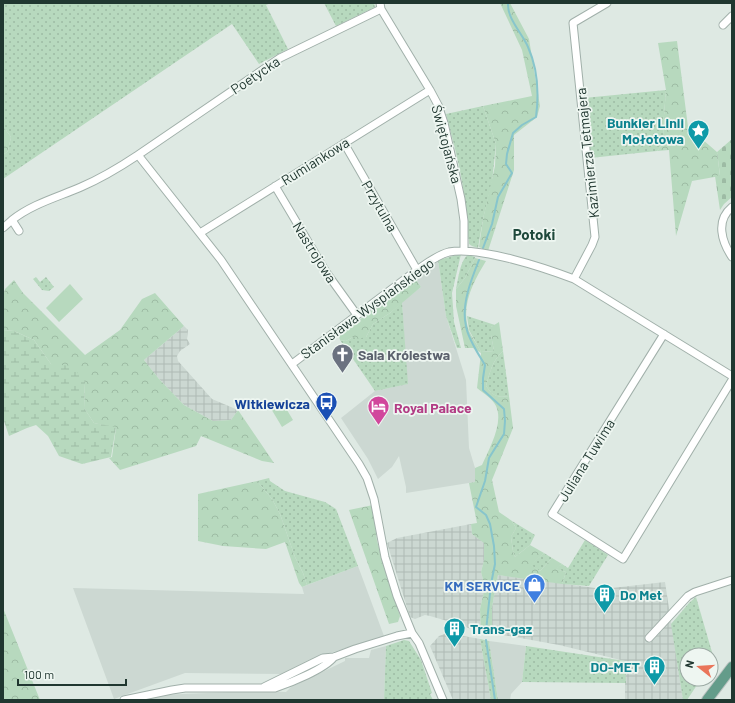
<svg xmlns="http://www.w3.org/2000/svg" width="735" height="703" font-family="Barlow,sans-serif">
<defs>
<pattern id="industrial-grid" width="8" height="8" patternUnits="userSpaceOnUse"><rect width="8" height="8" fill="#ccd8d2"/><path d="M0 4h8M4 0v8" fill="none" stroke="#afbab5"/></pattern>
<pattern id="grass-dots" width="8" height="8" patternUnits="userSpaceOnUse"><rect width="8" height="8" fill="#b7d9be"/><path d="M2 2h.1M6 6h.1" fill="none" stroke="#9dbba4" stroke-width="1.8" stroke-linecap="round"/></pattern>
<pattern id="forest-crowns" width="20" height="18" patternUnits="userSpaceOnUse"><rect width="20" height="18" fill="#b7d9be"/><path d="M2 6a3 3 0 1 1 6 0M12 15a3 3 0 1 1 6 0" fill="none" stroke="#9dbba4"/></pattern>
<pattern id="wetland-marsh" width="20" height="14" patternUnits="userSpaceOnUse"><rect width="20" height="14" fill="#b7d9be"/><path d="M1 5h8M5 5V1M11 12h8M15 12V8" fill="none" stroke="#9dbba4"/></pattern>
<pattern id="cemetery-stones" width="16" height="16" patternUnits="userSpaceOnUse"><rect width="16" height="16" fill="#b7d9be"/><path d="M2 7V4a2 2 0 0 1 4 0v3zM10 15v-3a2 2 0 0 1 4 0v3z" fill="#9dbba4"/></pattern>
</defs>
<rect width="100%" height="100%" fill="#dee9e3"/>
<path fill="#ccd8d2" d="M438 260 446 316 466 380 469 448 475 468V482L406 493V487L399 456 392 467 378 479 368 459 341 418 375 391 407 384 402 302 421 287 414 277Z
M358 566 384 636 330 653 285 674 185 673 114 699 73 588 304 594 302 587Z
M489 641 526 646 522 682 511 694 510 700H498Z
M386 646 384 700H136L158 695 259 691 286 692 291 687 345 661V658H369L371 650Z"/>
<path fill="url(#industrial-grid)" d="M184 326 188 330 187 339 190 344 180 351 177 356 178 361 212 399 238 410 231 420 213 421 184 405 159 379 144 360Z
M471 524 472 534 484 542V560L481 572 485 587 480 609 481 631 468 628 465 626 430 616 425 615 415 619 410 617 387 543 397 538Z
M498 575 603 589 665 582 683 700H625V661L559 645 492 633V607Z
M447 633 480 639 491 700H453L430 646 439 636Z"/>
<path fill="url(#grass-dots)" d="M3 3H271L266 5 288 49 259 64 232 24 3 179V155L8 151 11 137 3 126Z
M324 3H374L375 7 336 26Z
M666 90 663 128 665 141 657 151 590 158 584 98Z
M483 106 496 144 492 182 483 219 478 248 472 246 469 244V239H467C469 199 456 152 446 114Z
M461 254 452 293 454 322 461 348H457L446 316 438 260Z
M468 255 475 257V258L465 278 456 289C458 281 460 260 468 255Z
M36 277 40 282 46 277 54 287 49 291 42 290 33 279Z
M402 302 408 384 375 391 340 340 346 341 353 337H366L373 324 390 313Z
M467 316 495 325 491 327V335L494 351 481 352 469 330Z
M503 351 509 396C495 398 494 396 486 386 490 372 492 361 503 351Z
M269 478 270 481 285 491 325 502 336 509 358 566 307 585 303 573 295 557 280 514 272 499 257 481Z
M512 521 535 535 530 545 515 557 513 551 511 537 516 528Z
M585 540 608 555 589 586 562 584 566 572 555 569 562 564 568 568Z
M544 553 552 558 540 571 530 565Z
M696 597 714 659 711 664V655H687V679H701L687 700H683L671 624 689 603Z
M480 639 489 641 498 700H491Z
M404 640 409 641 421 660 432 693 430 694 433 700H384L386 646Z
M526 646 625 661 626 683 522 682Z"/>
<path fill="url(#forest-crowns)" d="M500 3H510L529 39 540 106 537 117 514 135V170L488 251 479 247 483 219 495 166 496 144 483 106 532 96 522 50Z
M677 41 688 127 717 152 720 176 692 181 676 236 669 150 657 151 665 141 663 128 666 90 658 43Z
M3 126 11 137 8 151 3 155Z
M475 258 486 261C474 281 460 305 469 331 472 338 478 345 481 352L494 351 491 335V327L499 322 503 351C492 361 490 372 486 386 494 396 496 398 509 396L513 428 492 480 499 512 512 521 516 528 511 537 513 551 515 557 530 545 544 553 531 565 540 571 552 558 562 564 556 569 566 572 562 584 498 575 492 607V633L481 631 480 609 485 587 481 572 484 560V543L472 534 471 524 477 523 469 483 475 482V468L482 465C489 449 504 423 496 406 493 399 483 393 477 388L481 353 473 348H465L456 306V289L465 278Z
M414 277 421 287 390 313 373 324 366 337 358 339 353 337 346 341 340 340 339 336Z
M14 280 23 293 85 355 120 330 142 299 155 293 184 326 144 360 159 379 184 405 213 421 231 420 238 410 274 463 262 461 201 436 196 446 120 470 109 458 112 457 116 428 94 423 84 408 85 382 51 364 34 340 14 331 3 330V296L5 289Z
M257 481 272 499 280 514 295 557 303 573 307 585 302 587 299 583 285 542 266 549 223 546 198 541V494Z
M373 505 377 541 400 616 398 622 389 624 349 510Z
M3 608 40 700H3Z"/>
<path fill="url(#wetland-marsh)" d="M3 330 14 331 34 340 51 364 72 366 85 382 84 408 94 423 116 427 111 457 82 464 59 456 48 436 36 425 27 428 9 436 3 418Z"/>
<path fill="url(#cemetery-stones)" d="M732 139V197L724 204 720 210 715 176 720 175 717 152Z"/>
<path fill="#b7d9be" d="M70 284 83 299 59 322 46 308Z
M281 400 293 420 282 427 270 407Z"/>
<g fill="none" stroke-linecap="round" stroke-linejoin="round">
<path stroke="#87c5cc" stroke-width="2" d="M483 248 492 224 498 197 512 173 506 164 507 154 513 133 522 125 536 117C539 94 538 69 528 47 522 33 507 19 508 3
M479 260C471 280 461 305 466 326 468 339 479 355 485 365L483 378V390L504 409 505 421 504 434 489 458 485 481 476 507 486 515 490 524 494 546 495 564 491 584 486 631
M486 640 495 700"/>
<defs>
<path id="minor" d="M380 3 381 9 430 90 438 105 444 123 461 199 464 221V251
M723 25 732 16
M344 143 417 270
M138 155 280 58 381 9
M275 186 326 272 357 315
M732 207C715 221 722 242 732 257
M3 228 12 220
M19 231 12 220C32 204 58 197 81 187 102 178 120 167 138 155L221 260 359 464 367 478 374 499 385 557 397 596 412 633 419 643 443 700
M200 233 430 90
M574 279 592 245 595 237 573 23 607 3
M664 334 552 514 623 559 732 380
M292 364 417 270C427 263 437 255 449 252 479 246 545 268 574 279L732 376
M649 638 688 596 695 592 732 580
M264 687 323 658 334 657 355 649 397 636 412 633
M124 700 172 690 185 688H275C290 683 325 669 334 657"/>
<path id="primary" d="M707 700 732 667"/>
</defs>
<use href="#minor" stroke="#a1b0aa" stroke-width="9"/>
<use href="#primary" stroke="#bcc3c1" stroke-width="12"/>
<use href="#minor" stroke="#fff" stroke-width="7"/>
<use href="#primary" stroke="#649c8a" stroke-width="10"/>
</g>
<defs>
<symbol id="sight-pin" viewBox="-11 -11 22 30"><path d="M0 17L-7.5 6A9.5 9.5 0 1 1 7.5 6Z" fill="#0f9aa8" stroke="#eef6f1"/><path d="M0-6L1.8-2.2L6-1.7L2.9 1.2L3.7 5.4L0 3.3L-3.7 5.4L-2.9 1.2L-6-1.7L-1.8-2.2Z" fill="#fff"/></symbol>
<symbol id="church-pin" viewBox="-11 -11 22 30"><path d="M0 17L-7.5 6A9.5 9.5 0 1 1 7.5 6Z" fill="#6b7280" stroke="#eef6f1"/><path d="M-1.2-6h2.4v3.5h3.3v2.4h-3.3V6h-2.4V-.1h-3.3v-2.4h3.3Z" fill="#fff"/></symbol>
<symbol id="bus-pin" viewBox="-11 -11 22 30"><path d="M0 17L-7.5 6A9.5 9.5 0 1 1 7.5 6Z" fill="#1a4fb4" stroke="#eef6f1"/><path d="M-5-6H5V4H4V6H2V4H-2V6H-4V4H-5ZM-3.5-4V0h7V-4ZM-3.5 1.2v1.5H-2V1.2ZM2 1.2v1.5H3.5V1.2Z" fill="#fff"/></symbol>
<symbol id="hotel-pin" viewBox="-11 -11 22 30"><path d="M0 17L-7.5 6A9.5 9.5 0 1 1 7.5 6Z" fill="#d1479c" stroke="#eef6f1"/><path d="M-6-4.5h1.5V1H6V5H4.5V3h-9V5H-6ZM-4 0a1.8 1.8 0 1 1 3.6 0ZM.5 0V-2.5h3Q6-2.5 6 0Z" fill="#fff"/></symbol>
<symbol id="shop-pin" viewBox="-11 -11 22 30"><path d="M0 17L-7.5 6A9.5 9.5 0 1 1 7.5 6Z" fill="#3f7fe0" stroke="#eef6f1"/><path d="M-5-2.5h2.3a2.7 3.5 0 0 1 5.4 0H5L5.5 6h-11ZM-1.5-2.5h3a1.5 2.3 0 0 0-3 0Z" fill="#fff"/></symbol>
<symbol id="building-pin" viewBox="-11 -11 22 30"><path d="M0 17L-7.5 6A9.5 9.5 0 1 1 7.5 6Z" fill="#0f9aa8" stroke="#eef6f1"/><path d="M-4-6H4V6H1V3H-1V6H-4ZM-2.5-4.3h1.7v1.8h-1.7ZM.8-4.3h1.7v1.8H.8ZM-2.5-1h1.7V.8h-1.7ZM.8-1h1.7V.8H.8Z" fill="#fff"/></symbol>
</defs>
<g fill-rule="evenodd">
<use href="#sight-pin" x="686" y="118" width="25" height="34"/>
<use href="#church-pin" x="330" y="342" width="25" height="34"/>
<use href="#bus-pin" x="314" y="390" width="25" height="34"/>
<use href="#hotel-pin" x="366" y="394" width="25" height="34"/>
<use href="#shop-pin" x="522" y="572" width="25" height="34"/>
<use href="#building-pin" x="592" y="582" width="25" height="34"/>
<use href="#building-pin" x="442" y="616" width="25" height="34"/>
<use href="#building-pin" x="642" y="654" width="25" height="34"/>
</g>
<g text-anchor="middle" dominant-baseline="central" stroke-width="3.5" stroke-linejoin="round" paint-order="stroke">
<g font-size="14" fill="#203730" stroke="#eef6f1">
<text transform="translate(255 75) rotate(-34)">Poetycka</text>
<text transform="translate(447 144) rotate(75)">Świętojańska</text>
<text transform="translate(587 153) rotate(-96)">Kazimierza Tetmajera</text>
<text transform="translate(315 161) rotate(-32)">Rumiankowa</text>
<text transform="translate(380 206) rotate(60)">Przytulna</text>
<text transform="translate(315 252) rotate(58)">Nastrojowa</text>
<text transform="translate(367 308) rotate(-36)">Stanisława Wyspiańskiego</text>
<text transform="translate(586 460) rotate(-58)">Juliana Tuwima</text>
</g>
<g font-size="14" font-weight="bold" fill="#0d838f" stroke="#eef6f1" text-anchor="end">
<text x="684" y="122">Bunkier Linii<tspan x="684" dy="16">Mołotowa</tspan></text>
<text x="620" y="594" text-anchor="start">Do Met</text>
<text x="470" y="628" text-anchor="start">Trans-gaz</text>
<text x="640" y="666">DO-MET</text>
</g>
<g font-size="14" font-weight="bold" fill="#5b616d" stroke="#eef6f1" text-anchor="start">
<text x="358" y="354">Sala Królestwa</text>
</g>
<g font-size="14" font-weight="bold" fill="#164399" stroke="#eef6f1" text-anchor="end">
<text x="310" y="403">Witkiewicza</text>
</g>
<g font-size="14" font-weight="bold" fill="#b23c85" stroke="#eef6f1" text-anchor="start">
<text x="394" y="407">Royal Palace</text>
</g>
<g font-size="14" font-weight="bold" fill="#366cbe" stroke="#eef6f1" text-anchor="end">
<text x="520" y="585">KM SERVICE</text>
</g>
<g font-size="15" font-weight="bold" fill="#1e483b" stroke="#eef6f1">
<text x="534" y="234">Potoki</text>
</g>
</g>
<rect width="735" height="703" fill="none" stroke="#203730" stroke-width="8"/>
<g transform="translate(699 667) rotate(287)"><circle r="19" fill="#eef6f1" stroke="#9caaa4"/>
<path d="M0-3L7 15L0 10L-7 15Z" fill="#ea755a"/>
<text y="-6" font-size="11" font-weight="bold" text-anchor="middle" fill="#203730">N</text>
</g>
<path d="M18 679v6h108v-6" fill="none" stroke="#203730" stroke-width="2"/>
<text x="24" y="679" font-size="12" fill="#203730" stroke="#eef6f1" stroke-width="3" paint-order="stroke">100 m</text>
</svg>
